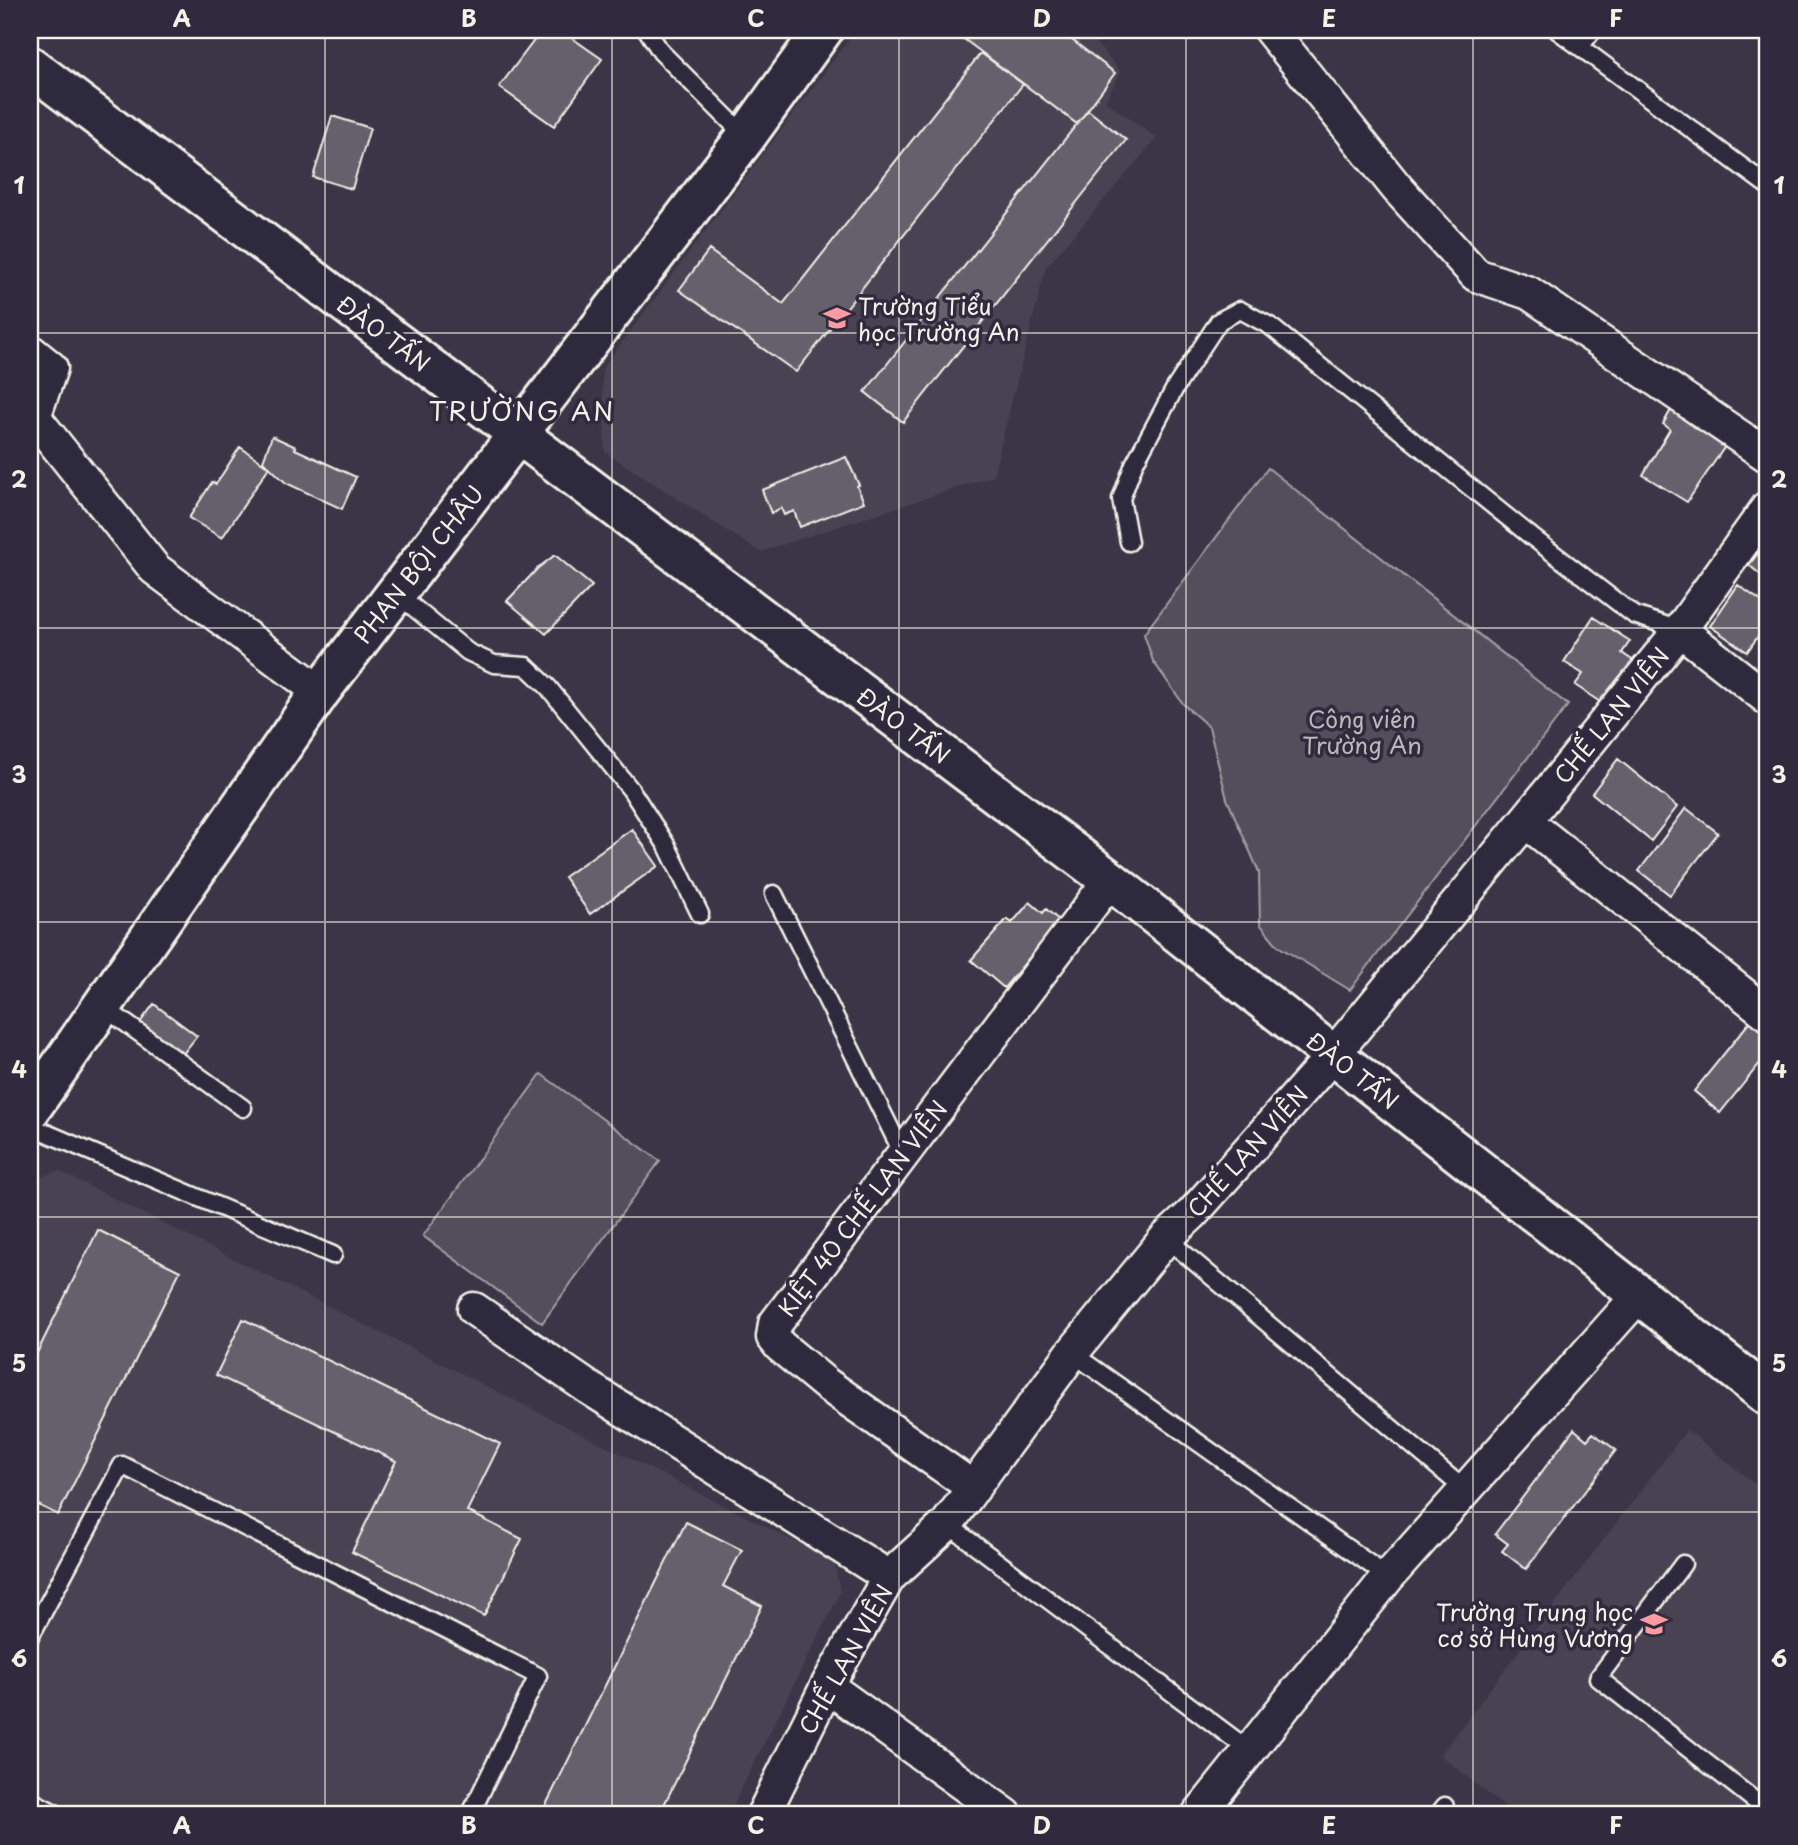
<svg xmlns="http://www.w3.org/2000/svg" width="1798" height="1845" font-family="'Playpen Sans',sans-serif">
<rect width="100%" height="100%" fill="#3b3647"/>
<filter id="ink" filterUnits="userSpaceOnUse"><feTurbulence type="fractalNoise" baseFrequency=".0143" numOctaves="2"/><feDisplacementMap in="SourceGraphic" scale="14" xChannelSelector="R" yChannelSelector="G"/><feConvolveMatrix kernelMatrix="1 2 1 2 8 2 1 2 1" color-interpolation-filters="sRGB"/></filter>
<g filter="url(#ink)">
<path fill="#484352" d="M856 30H1096L1095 42 1121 72 1105 101 1157 138 1046 267 993 476 760 552 605 452 602 369Z
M59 1171 834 1561 840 1593 728 1815H30V1185L33 1179Z
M1687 1430 1768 1494V1815H1515L1440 1755Z"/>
<path fill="#534e5c" stroke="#a4a0a2" stroke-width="2" d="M1268 468 1568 705 1350 990 1278 946 1260 924 1259 872 1227 799 1209 727 1184 705 1153 661 1144 634Z
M541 1074 660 1161 542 1323 423 1236Z"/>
<path fill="#65616c" stroke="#f4f1e8" stroke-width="2" d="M542 30H578L572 38 602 59 554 126 499 87Z
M954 30H1059L1115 73 1077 124 953 31Z
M1059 30H1075L1069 38Z
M981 53 1023 84 796 372 679 290 709 250 783 304Z
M1088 110 1126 140 903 422 865 392Z
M332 116 370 128 352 189 313 177Z
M1676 401 1728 442 1687 502 1643 475 1670 429 1663 424Z
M272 436 296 447 295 449 356 477 342 509 286 483 263 461Z
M240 447 269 467 222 538 189 518 212 482 216 484Z
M846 457 859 485 857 486 864 502 800 527 794 511 784 515 781 508 771 513 762 490Z
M1768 540V581L1749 565Z
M555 555 592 586 546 634 507 601 538 568Z
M1738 585 1768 606V622L1747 652 1710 626Z
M1593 617 1630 641 1622 653 1635 662 1603 704 1575 685 1583 674 1564 662Z
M1618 759 1677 807 1651 841 1592 793Z
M1686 808 1718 833 1670 895 1639 871Z
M632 829 658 866 590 914 564 877Z
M1030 902 1043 913 1046 909 1060 921 1004 988 971 960 1007 919 1012 923Z
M154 1004 197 1036 178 1060 136 1028Z
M1756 1014 1768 1023V1053L1720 1113 1694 1091Z
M98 1230 180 1271 58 1515 30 1501V1367Z
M243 1319 500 1444 467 1511 522 1539 484 1616 352 1552 396 1461 216 1375Z
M1574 1429 1587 1440 1593 1433 1616 1450 1526 1569 1502 1551 1508 1544 1495 1534Z
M686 1522 742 1550 723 1586 762 1606 659 1815H541Z"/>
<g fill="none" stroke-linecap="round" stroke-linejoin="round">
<defs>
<path id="service" d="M647 30 661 52 746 137
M1557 30 1768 186
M1580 47 1593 30
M1129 542 1121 499 1134 464 1175 388 1219 321 1240 310 1270 326 1532 537 1634 615 1680 630
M396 593 468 652 494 664 526 666 548 687 631 790 667 846 700 914
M774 894 903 1154
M102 1006 243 1108
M30 1126 333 1255
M1166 1238 1464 1489
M1072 1353 1388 1577
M947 1524 1250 1751
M1683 1564 1598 1678 1768 1811
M30 1637 122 1465 538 1676 470 1815
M30 1800 59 1815
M1438 1815 1445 1806"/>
<path id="minor" d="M1270 30 1397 188 1476 275 1529 293 1768 456
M30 351 51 368 34 417 155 569 320 692
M1680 630 1768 699
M1525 821 1768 1014
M474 1309 589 1388 889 1577
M974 1488 826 1384 780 1346 773 1337 775 1324 1110 880
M827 1686 1006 1815
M763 1815 827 1686 889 1577 947 1524 1072 1353 1166 1238 1192 1214 1333 1055 1525 821 1680 630 1768 507
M1198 1815 1388 1577 1640 1294"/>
<path id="tertiary" d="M30 66 1110 880 1768 1396
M30 1110 320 692 746 137 823 30"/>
</defs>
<use href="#service" stroke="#f4f1e8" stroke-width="21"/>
<use href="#minor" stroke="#f4f1e8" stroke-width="37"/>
<use href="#tertiary" stroke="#f4f1e8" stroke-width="44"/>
<use href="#service" stroke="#2f2a3d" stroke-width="16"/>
<use href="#minor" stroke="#2f2a3d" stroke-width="32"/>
<use href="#tertiary" stroke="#2f2a3d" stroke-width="38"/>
</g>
</g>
<path fill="none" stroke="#f4f1e8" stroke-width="2" stroke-opacity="0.55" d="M325 30V1815M612 30V1815M899 30V1815M1186 30V1815M1473 30V1815M30 333H1768M30 628H1768M30 922H1768M30 1217H1768M30 1512H1768"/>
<defs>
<symbol id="school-bare" viewBox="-9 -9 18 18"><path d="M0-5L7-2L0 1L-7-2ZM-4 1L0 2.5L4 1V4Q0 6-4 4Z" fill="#ff9aa2" stroke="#2f2a3d" stroke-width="2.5" paint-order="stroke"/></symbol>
</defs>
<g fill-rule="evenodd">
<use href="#school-bare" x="818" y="299" width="38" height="38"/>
<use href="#school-bare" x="1635" y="1605" width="38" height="38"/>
</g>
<g text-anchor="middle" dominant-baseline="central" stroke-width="7" stroke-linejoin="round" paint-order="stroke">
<g font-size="23" fill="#f4f1e8" stroke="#2f2a3d" text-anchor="start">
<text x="858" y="305">Trường Tiểu<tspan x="858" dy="26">học Trường An</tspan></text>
<text x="1633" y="1611" text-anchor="end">Trường Trung học<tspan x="1633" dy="26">cơ sở Hùng Vương</tspan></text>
</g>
<g font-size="23" fill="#f4f1e8" stroke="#2f2a3d">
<text transform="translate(384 333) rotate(37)">ĐÀO TẤN</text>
<text transform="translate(418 564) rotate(-52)">PHAN BỘI CHÂU</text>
<text transform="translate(1611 715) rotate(-51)">CHẾ LAN VIÊN</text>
<text transform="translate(904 725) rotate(37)">ĐÀO TẤN</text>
<text transform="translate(1353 1070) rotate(38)">ĐÀO TẤN</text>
<text transform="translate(1247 1151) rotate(-48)">CHẾ LAN VIÊN</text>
<text transform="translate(862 1208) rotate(-53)">KIỆT 40 CHẾ LAN VIÊN</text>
<text transform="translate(845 1659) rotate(-61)">CHẾ LAN VIÊN</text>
</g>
<g font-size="23" fill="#bcb8b7" stroke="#2f2a3d">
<text x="1362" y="718">Công viên<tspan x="1362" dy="26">Trường An</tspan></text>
</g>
<g font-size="26" letter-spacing="2" fill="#f4f1e8" stroke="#2f2a3d">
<text x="522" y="410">TRƯỜNG AN</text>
</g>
</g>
<rect width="1798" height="1845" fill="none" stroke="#2f2a3d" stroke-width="77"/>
<rect x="38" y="38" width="1721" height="1768" fill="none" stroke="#f4f1e8" stroke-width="2.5"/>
<g font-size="23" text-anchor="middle" font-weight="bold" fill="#f4f1e8">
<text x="182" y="27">A</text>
<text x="469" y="27">B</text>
<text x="756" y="27">C</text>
<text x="1042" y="27">D</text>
<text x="1329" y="27">E</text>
<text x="1616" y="27">F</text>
<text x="19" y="194">1</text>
<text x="1779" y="194">1</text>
<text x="19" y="488">2</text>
<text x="1779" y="488">2</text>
<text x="19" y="783">3</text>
<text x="1779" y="783">3</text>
<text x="19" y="1078">4</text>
<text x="1779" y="1078">4</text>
<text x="19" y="1372">5</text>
<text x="1779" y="1372">5</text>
<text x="19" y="1667">6</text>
<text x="1779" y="1667">6</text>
<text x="182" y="1834">A</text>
<text x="469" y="1834">B</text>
<text x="756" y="1834">C</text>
<text x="1042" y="1834">D</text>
<text x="1329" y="1834">E</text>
<text x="1616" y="1834">F</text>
</g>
</svg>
